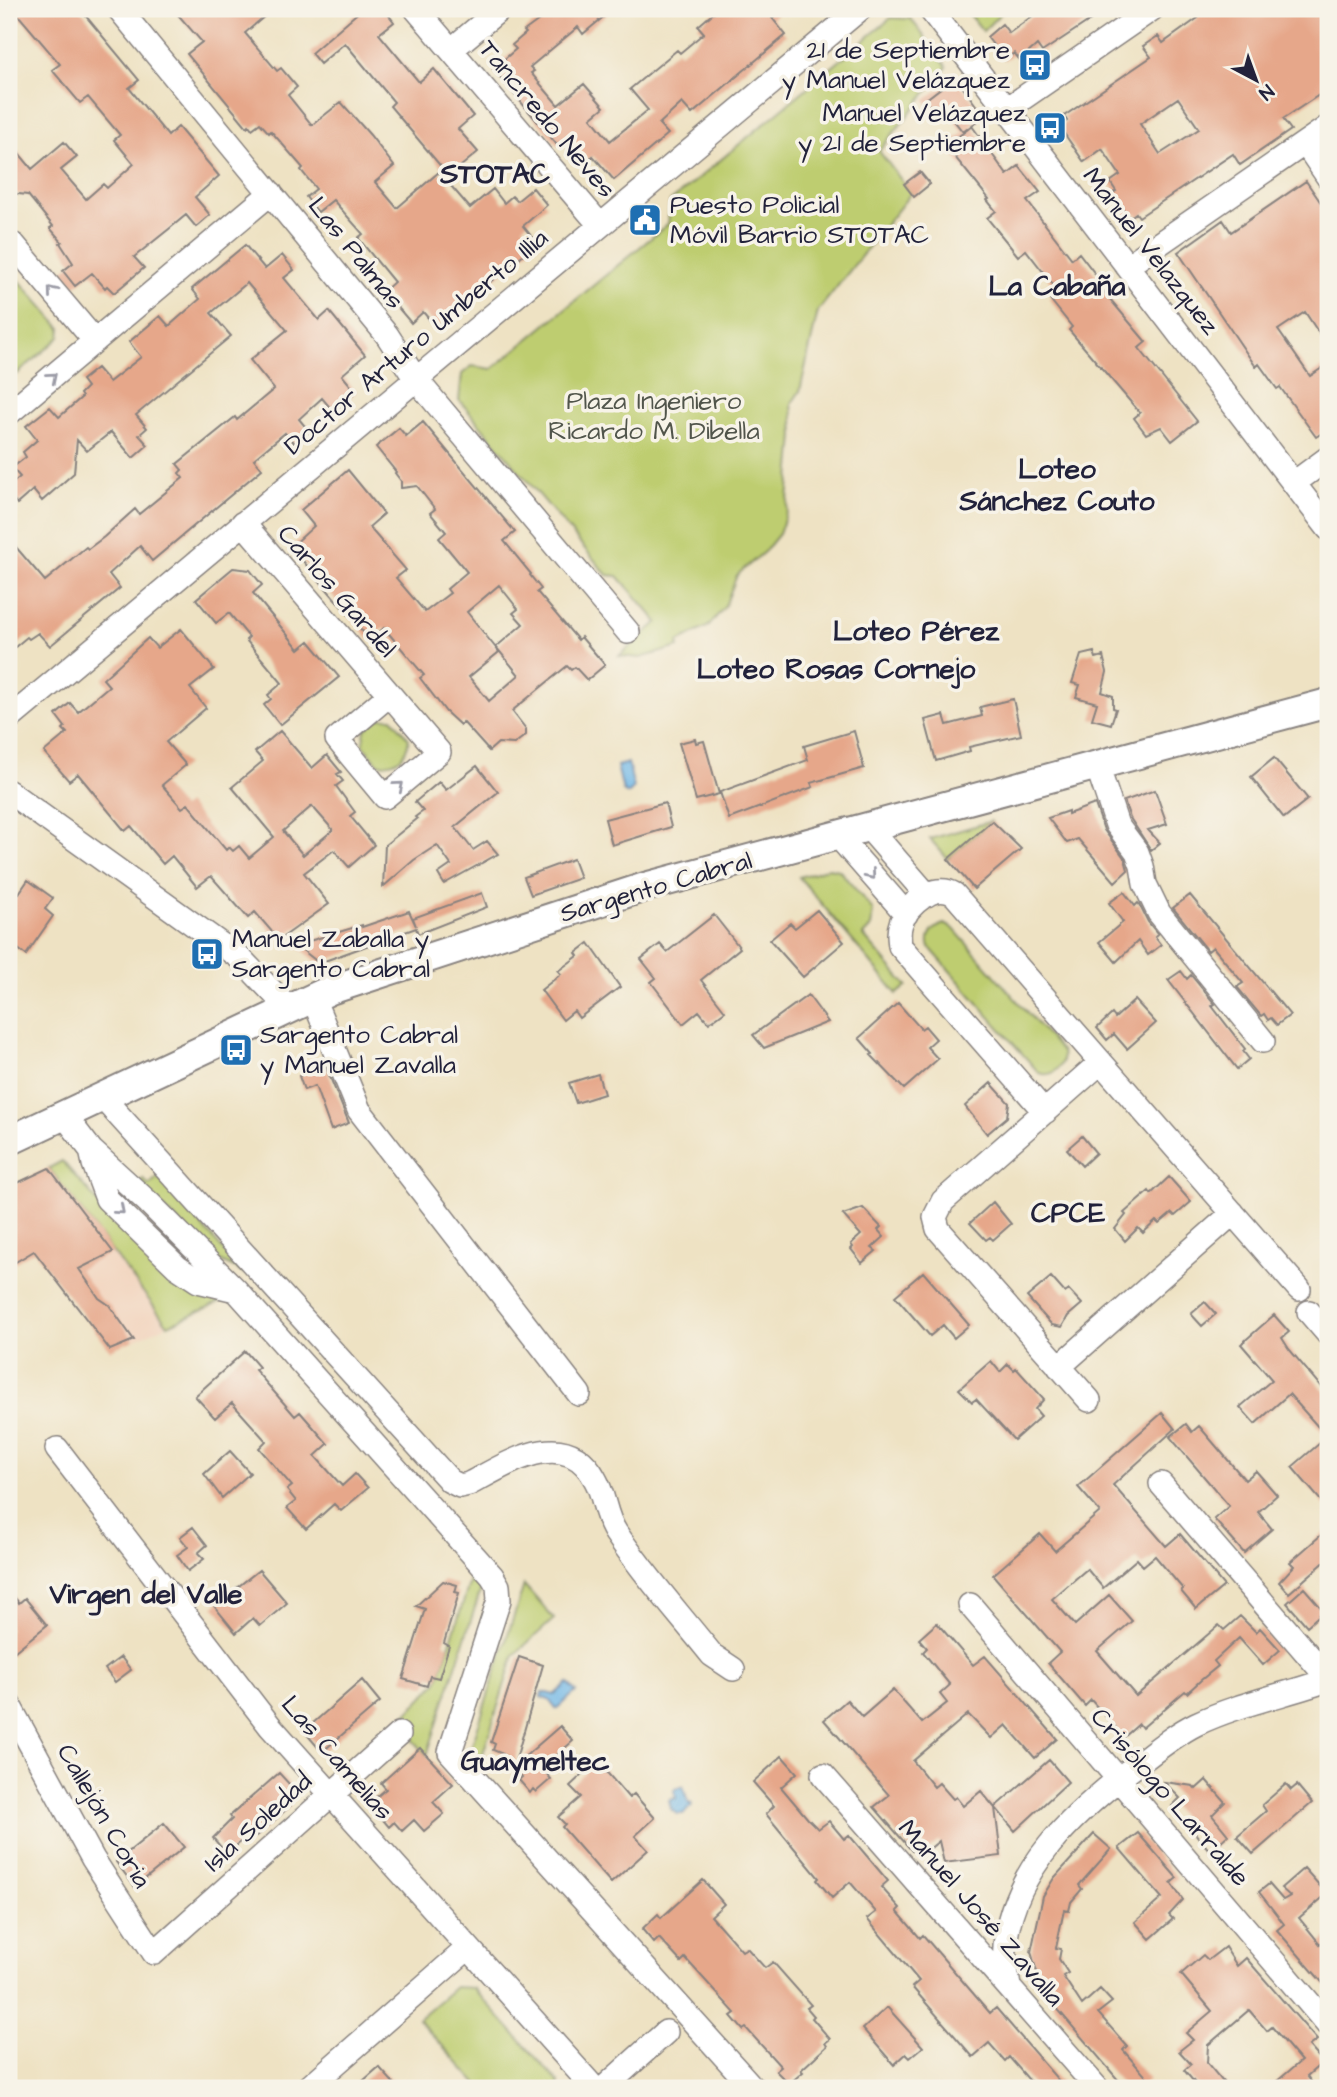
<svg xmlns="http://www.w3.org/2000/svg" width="1337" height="2097" font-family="'Architects Daughter',sans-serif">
<rect width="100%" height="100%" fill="#f7f3e8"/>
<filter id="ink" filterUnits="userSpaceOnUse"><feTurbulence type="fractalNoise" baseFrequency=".0143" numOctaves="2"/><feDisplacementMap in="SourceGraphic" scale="14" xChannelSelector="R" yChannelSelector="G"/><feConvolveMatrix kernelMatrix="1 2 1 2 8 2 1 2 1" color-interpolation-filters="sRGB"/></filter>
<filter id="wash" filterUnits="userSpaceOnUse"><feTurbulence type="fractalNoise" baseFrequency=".00686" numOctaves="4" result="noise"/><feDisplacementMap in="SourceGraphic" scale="28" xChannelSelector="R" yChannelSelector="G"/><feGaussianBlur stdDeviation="1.57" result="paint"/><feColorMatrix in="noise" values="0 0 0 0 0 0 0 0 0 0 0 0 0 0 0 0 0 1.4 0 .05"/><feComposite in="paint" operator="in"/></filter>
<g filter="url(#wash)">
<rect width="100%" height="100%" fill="#eee2c3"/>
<path fill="#f2d4be" d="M49 1168 168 1325 110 1350 9 1218V1187Z"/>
<path fill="#becd6f" stroke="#707855" stroke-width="2" d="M965 9H1005L983 31Z
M891 18 911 19 947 67 879 151 911 193 818 311 800 391 792 403 794 436 787 511 779 534 765 551 737 575 725 606 709 626 678 642 679 647 640 658 619 656 658 622 618 576 607 575 459 400 462 374 472 366 492 369 668 224 670 202Z
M9 279H18L61 328 60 337 16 375 9 374Z
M379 718H392L409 739C406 757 398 764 379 764L363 745 365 730Z
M992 821 948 859 930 839Z
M829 868 839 870 873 910 871 927 863 935 907 986 897 994 799 877Z
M944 924 953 928 1062 1052C1065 1066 1053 1078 1039 1073L930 948C926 936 933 928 944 924Z
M62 1161 96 1200 179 1281 221 1302 168 1325 49 1168Z
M158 1177 244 1273 215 1259 139 1183 143 1179 149 1185Z
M471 1578 481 1589 427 1755 398 1723 438 1681Z
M524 1585 554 1619 514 1655 481 1760 471 1748Z
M455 1987 473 1988 559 2083 558 2088H481L418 2019Z"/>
<path fill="#70b7e7" stroke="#496c91" stroke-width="2" d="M628 763 634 788 628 794 623 791 617 766Z
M568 1683 576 1692 556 1709 549 1700 541 1697 543 1692 554 1695Z
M683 1786 689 1804 691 1803 692 1806 683 1814H677L671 1809 669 1800 676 1798 674 1789Z"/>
<g id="blocks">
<path fill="#e6a78a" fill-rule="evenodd" d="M13 9H80L139 80 129 88 168 136 178 127 219 176 195 197 210 215 196 227 186 215 169 229 134 257 144 268 114 293 107 286 105 288 92 273 75 286 63 271 73 263 60 243 62 242 50 228 53 226 28 195 9 193V141L32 169 64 142 77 157 61 170 86 199 103 184 107 188 134 164 114 140 120 135 88 97 80 103 52 70 60 64Z
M173 9H273L245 33 277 71 281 68 297 87 288 95 312 125 341 102 370 135 394 166 375 182 397 208 439 172 470 208 493 189 504 203 512 196 517 201 533 188 547 205 523 226 537 243 436 327 423 312 411 323 384 291 394 282 358 238 363 234 333 200 318 212 306 197 316 189 301 170 303 168 271 131 269 133 260 123 252 129 249 125 247 127 187 54 202 42Z
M362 9H384L394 22 379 34 419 82 434 69 473 116 458 129 478 152 449 176 390 106 394 102 345 43 320 64 311 53Z
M554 9H613L583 34 578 27 530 67 534 71 531 73 558 105 584 84 604 107 591 118 610 141 648 110 630 89 677 50 680 53 704 33 698 26 718 9H783L772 18 786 35 692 114 682 103 659 124 668 134 614 180 593 156 588 160 567 138 558 146 493 69 516 49 512 45 526 33 524 31Z
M1042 9H1107L1042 52 1037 45 1020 60 1014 53 1005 60 987 37 1002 24 1009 33Z
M1192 9H1328V89L1283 119 1291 130 1240 165 1233 154 1139 217 1136 213 1129 218 1112 194 1116 191 1110 182 1120 175 1102 149 1084 162 1059 126 1067 121 1064 116 1151 57 1143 46 1158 36 1163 43 1198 18ZM1178 98 1199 129 1160 154 1140 124Z
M955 77 984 116 963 132 944 108 936 114 925 100Z
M972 126 1007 175 1019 166 1040 192 1027 201 1072 259 1079 253 1102 283 1099 286 1146 342 1139 348 1197 421 1172 441 1161 427 1146 434 1134 418 1140 413 1069 330 1072 327 1049 298 1058 291 1026 250 1018 256 987 218 996 211 987 200 989 199 946 146Z
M920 172 930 184 914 197 904 184Z
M1306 181 1328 213V347L1305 312 1278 330 1310 376 1328 364V429L1316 437 1280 387 1277 389 1259 364 1256 367 1178 252 1223 220 1231 232Z
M245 245 265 269 282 255 294 270 284 278 319 320 329 311 365 355 342 375 356 392 333 411 322 398 299 419 309 431 294 443 285 433 254 459 262 469 152 561 140 546 109 574 120 588 50 646 38 633 29 639 27 637 9 652V539L45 581 86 547 88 549 104 537 135 509 139 514 183 478 179 473 182 470 177 464 235 417 237 420 274 389 250 360 287 330 247 283 211 313 231 336 136 415 147 428 139 435 148 445 133 458 111 432 87 451 77 440 74 473 42 501 33 490 17 504 9 494V486L20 477 12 468 26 457 23 452 37 440 26 426 50 407 59 417 82 397 80 394 87 387 82 380 97 368 109 382 141 357 129 342 160 316 169 326 200 299 192 289Z
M423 422 515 532 504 541 531 574 530 575 541 589 537 592 578 640 581 637 605 665 587 680 575 667 571 670 567 666 512 711 526 729V735L514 744 498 743 489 751 463 722 460 725 446 712 420 678 424 675 384 628 370 640 291 547 314 526 301 510 348 470 384 514 369 527 406 570 396 578 425 612 450 593 447 589 467 572 439 538 446 532 430 513 435 509 417 486 401 488V481L395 473 396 472 376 447 399 428 406 436ZM499 585 518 609 513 613 523 624 496 647 519 675 489 701 469 677 499 652 467 612Z
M233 568 250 570 262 585 253 593 299 649 309 641 339 677 280 725 264 705 271 699 268 695 282 683 246 640 249 637 229 613 216 623 196 599Z
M181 629 214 669 190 688 206 708 166 742 186 765 162 785 182 808 188 804 226 850 229 847 233 851 239 846 249 858 274 837 232 787 263 761 255 752 280 731 312 768 327 755 341 772 337 774 343 781 336 786 355 812 350 816 374 845 349 867 334 850 304 873 329 904 279 940 255 912 248 918 211 876 197 887 172 856 163 864 131 826 125 831 78 774 69 781 44 752 67 733 63 729 65 727 56 715 70 703 78 712 109 686 103 679 148 638 157 648ZM312 806 333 830 303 855 283 831Z
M1094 652 1096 658 1103 656 1107 672 1102 692 1113 696V708L1116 709 1111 724 1092 719 1097 703 1076 697 1080 685 1072 683 1081 655Z
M1013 699 1021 735 969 747 970 751 936 761 925 720 944 715 947 725 982 716 980 707Z
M854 731 864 768 811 783 813 787 729 819 720 792 808 760 804 746Z
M695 739 696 743 704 741 719 794 696 800 679 743Z
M1274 758 1308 799 1284 818 1251 777Z
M477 766 498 792 455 827 473 850 487 841 498 854 444 884 438 874 451 865 437 845 414 860 383 887 385 845 417 819 415 817 423 811 415 802 439 782 446 790Z
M1155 790 1167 824 1148 830 1160 843 1151 850 1130 818 1124 801Z
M665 803 671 827 612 845 605 819Z
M1095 804 1104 830 1125 859 1128 870 1115 882 1078 839 1067 843 1048 818 1068 811V814Z
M992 821 1021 849 974 889 948 859Z
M573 859 580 878 531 895 524 877Z
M28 880 53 898 45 909 53 916 26 955 9 942V908Z
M1124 892 1135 906 1138 903 1139 904 1148 922 1158 934 1155 937 1161 945 1148 955 1138 941 1116 962 1099 942 1123 922 1109 903Z
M482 893 487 907 418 934 416 928 319 963 296 945 362 925V927L409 911 416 926 413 918Z
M1190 895 1290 1015 1277 1025 1271 1018 1268 1020 1264 1014 1261 1016 1237 987 1243 983 1213 947 1208 951 1173 908Z
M817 910 844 942 803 977 770 940 790 923 795 928Z
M714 915 740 948 701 980 725 1011 709 1023 699 1011 683 1024 651 982 656 978 641 959 660 944 667 952Z
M589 943 620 987 579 1018 574 1011 563 1020 541 990 561 974 558 971 578 956 576 953Z
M1181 971 1187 979 1191 975 1215 1004 1212 1006 1245 1049 1243 1051 1249 1059 1237 1069 1168 980Z
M808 995 828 1022 764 1048 753 1035Z
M1135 1000 1156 1023 1127 1049 1114 1034 1107 1040 1097 1028 1112 1014 1115 1018Z
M898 1003 921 1029 925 1026 936 1039 927 1047 938 1059 904 1089 871 1055 873 1054 859 1038Z
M325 1065 349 1123 331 1130 315 1086 304 1090 299 1076Z
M598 1074 604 1094 576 1103 569 1083Z
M991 1083 1009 1103 1007 1117 987 1134 965 1106Z
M1082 1136 1096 1153 1082 1166 1067 1149Z
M49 1168 113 1252 79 1269 99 1298 109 1305 134 1340 110 1350 34 1251 9 1266V1187Z
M1169 1177 1191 1202 1175 1216 1172 1213 1159 1224 1156 1221 1143 1233 1138 1228 1125 1241 1115 1229 1126 1215 1124 1213 1149 1191 1151 1194Z
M993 1202 1011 1224 993 1240 990 1237 986 1240 970 1223Z
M863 1208 881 1227 878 1230 884 1237 872 1248 876 1251 862 1263 851 1249 853 1247 851 1244 861 1235 843 1215Z
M923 1272 969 1325 954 1338 943 1325 930 1336 895 1296Z
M1051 1277 1065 1293 1069 1290 1082 1304 1068 1316 1062 1327 1052 1325 1027 1297Z
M1205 1302 1216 1314 1202 1326 1191 1314Z
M1274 1315 1289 1332 1282 1338 1289 1349 1328 1395V1509L1292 1467 1327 1437 1289 1394 1255 1424 1240 1407 1272 1380 1241 1344Z
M245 1351 259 1367 255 1370 295 1416 300 1412 328 1444 315 1456 342 1486 355 1474 368 1488 341 1511 334 1504 306 1529 287 1508 296 1501 287 1490 292 1486 259 1448 266 1441 232 1403 215 1418 195 1396Z
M991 1361 1000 1372 1008 1364 1014 1370 1016 1368 1044 1399 1035 1409 1041 1416 1014 1440 976 1399 972 1402 959 1389Z
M1162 1413 1175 1429 1113 1485 1166 1546 1180 1534 1224 1586 1196 1609 1181 1591 1183 1589 1155 1556 1143 1566 1137 1559 1103 1588 1087 1569 1052 1599 1075 1625 1109 1595 1132 1621 1097 1651 1136 1696 1219 1625 1224 1630 1240 1616 1256 1632 1260 1628 1280 1650 1263 1665 1239 1638 1214 1661 1218 1666 1201 1680 1187 1693 1185 1691 1142 1728 1139 1724 1124 1737 1091 1700 1085 1706 1048 1663 1060 1652 993 1575 1040 1534 1055 1551 1100 1512 1078 1487Z
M1186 1424 1192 1432 1199 1426 1245 1480 1256 1471 1277 1495 1258 1512 1272 1529 1244 1553 1214 1519 1229 1506 1170 1437Z
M230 1451 250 1473 222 1498 204 1474Z
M193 1527 207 1545 198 1553 204 1559 188 1571 177 1555 188 1547 180 1537Z
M1328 1529V1559L1289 1593 1279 1582 1294 1566 1290 1562Z
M259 1570 287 1603 260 1626 253 1618 236 1633 214 1606Z
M443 1581 457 1585 455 1592 459 1593 444 1643 449 1646 439 1678 430 1676 427 1686 403 1679 425 1609 416 1606Z
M1304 1588 1324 1611 1307 1626 1287 1603Z
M9 1591 19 1603 25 1598 47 1625 9 1656Z
M937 1623 973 1665 985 1656 1057 1739 1035 1758 1006 1725 991 1738 968 1714 913 1761 934 1787 939 1783 953 1799 956 1797 963 1806 981 1791 995 1808 1001 1856 944 1863 939 1841 928 1850 921 1842 912 1851 874 1807 889 1795 824 1720 847 1700 862 1717 893 1690 922 1723 947 1703 940 1694 950 1685 923 1652 927 1648 919 1639Z
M121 1657 131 1670 115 1682 105 1669Z
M519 1657 543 1665 514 1766 560 1726 573 1741 542 1768 551 1779 536 1792 533 1789 530 1793 519 1780 522 1777 503 1754 493 1750 495 1744 491 1742Z
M362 1680 380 1702 322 1752 304 1731Z
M420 1748 453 1784 433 1802 444 1814 424 1831 414 1820 402 1831 394 1822 389 1827 373 1808V1800L386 1789 381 1783Z
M782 1756 797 1773 781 1787 808 1819 818 1829 829 1821 844 1839 849 1835 888 1881 881 1887 900 1908 897 1911 920 1938 923 1935 990 2013 996 2008 1065 2088H1036L1009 2057 1005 2061 989 2043 973 2057 912 1987 919 1981 867 1919 876 1912 850 1882 832 1898 817 1880 819 1878 766 1814 774 1806 753 1782Z
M1049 1760 1068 1782 1015 1831 995 1807Z
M597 1761 629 1798 634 1794 655 1818 635 1836 648 1850 611 1883 562 1827 565 1824 558 1817 581 1797 570 1786Z
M279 1773 292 1787 291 1805 257 1836 253 1831 227 1854 213 1838 232 1819 230 1816Z
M1206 1780 1225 1802 1212 1815 1228 1835 1210 1851 1172 1806 1180 1798 1164 1782 1193 1786 1196 1789Z
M1286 1784 1291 1790 1297 1785 1312 1803 1253 1854 1237 1836 1266 1811 1262 1805Z
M164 1823 184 1847 135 1887 116 1862Z
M1138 1833 1177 1878 1171 1883 1183 1900 1169 1915 1173 1919 1150 1939 1135 1922 1162 1898 1119 1848Z
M1094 1834 1111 1849 1079 1885 1082 1889 1071 1902 1069 1911 1064 1910 1056 1948 1061 1949 1059 1959 1068 1973 1063 1976 1082 2005 1100 1989 1112 2002 1098 2013 1127 2046 1123 2050 1149 2080 1139 2088H1125L1055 2006 1040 1982 1031 1952 1043 1896 1054 1878Z
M1304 1868 1327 1894 1299 1918 1320 1944 1328 1937V1989L1277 1930 1284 1924 1259 1892 1269 1884 1283 1900 1290 1896 1281 1888Z
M703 1880 724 1904 711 1916 742 1951 747 1948 765 1968 773 1962 811 2005 807 2008 814 2016 812 2018 830 2039 825 2043 827 2046 801 2070 803 2072 789 2084 776 2071 781 2067 746 2028 743 2030 731 2016 735 2013 685 1958 681 1962 659 1938 654 1943 642 1929 658 1914 661 1918Z
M1225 1947 1237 1966 1246 1958 1317 2040 1309 2046 1323 2062 1307 2076 1316 2088H1269L1301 2061 1272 2027 1267 2031 1249 2010 1208 2045 1207 2063 1228 2088H1199L1184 2070 1191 2064 1179 2051 1193 2040 1186 2033 1212 2011 1181 1974 1203 1955 1208 1960Z
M886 2008H888L923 2047 910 2058 906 2054 894 2065 863 2029Z
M379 2067 398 2088H355Z"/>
</g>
</g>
<g filter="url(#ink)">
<use href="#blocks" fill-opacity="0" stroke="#88827f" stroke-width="2"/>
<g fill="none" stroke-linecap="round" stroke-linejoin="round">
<defs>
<path id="minor" d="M119 9 387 335 415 378 628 632
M416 9 600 225
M930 9 1328 528
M451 50 500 9
M1007 109 1152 9
M1305 143 1328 177
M9 250 14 245 95 341
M1127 266 1328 127
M9 413 271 193
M1294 483 1328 458
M243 523 439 752 385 797 337 739 389 695
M9 719 860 9
M1097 765 1117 825 1137 852 1142 866 1145 884 1159 913 1263 1041
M9 792 240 958 289 1009
M868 827 927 895
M837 835 906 914
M313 998 359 1110 579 1394
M102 1097 450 1481 460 1486 469 1484C507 1464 565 1424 595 1479 605 1496 604 1515 616 1533 645 1576 680 1615 712 1655L733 1669
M1045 1112 900 946C899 938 898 931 901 923 907 905 934 882 954 894L1299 1289
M64 1115 91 1150 149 1203 236 1290 492 1576 498 1586 499 1600 450 1752 753 2088
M91 1150 94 1164 107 1199 177 1267 198 1281 236 1290
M1309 1312 1328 1334
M1059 1367 1233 1213
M1089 1400 938 1229 935 1217 943 1201 1101 1062
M57 1449 270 1726 594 2088
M1161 1484 1328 1678
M970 1605 1328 2025
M9 1705 93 1859 154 1953 399 1734
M823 1775 1097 2088
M1009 1986C1006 1970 1003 1954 1006 1938 1016 1867 1073 1815 1126 1773 1149 1756 1170 1737 1196 1724 1238 1704 1285 1695 1328 1680
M308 2088 468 1948
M604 2088 666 2032"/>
<path id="major" d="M9 1141 330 990 645 887 1328 703"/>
</defs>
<use href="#minor" stroke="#88827f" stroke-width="26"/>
<use href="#major" stroke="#88827f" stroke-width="32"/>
<use href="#minor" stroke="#fff" stroke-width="23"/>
<use href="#major" stroke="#fff" stroke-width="28"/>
</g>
<defs><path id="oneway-chevron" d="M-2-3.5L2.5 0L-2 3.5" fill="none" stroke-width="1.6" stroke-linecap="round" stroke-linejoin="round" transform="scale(1.75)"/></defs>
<g stroke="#9c9ca7">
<use href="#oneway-chevron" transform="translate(52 291) rotate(-130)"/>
<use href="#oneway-chevron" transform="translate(52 377) rotate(-40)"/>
<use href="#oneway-chevron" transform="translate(399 786) rotate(-40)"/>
<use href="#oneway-chevron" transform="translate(871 875) rotate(49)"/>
<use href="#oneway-chevron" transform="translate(120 1210) rotate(41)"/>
</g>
</g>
<defs>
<symbol id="bus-square" viewBox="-11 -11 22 22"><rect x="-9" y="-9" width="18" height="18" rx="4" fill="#1f6fb2" stroke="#f7f3e8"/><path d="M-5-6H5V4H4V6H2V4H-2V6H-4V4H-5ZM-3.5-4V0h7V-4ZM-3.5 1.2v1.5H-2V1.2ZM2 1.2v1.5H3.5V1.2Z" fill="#fff"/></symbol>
<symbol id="civic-square" viewBox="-11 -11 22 22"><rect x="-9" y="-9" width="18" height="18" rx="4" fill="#1f6fb2" stroke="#f7f3e8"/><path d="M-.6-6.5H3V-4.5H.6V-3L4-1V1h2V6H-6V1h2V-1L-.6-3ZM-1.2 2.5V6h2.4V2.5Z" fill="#fff"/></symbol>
</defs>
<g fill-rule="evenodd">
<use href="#bus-square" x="1016" y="46" width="38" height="38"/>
<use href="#bus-square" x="1031" y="109" width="38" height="38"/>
<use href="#civic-square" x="626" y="201" width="38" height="38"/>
<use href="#bus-square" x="188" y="935" width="38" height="38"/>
<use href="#bus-square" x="217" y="1031" width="38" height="38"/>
</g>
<g text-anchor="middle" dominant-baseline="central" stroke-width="7" stroke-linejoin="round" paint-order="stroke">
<g font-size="26" fill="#22223b" stroke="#f7f3e8" text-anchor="start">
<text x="1010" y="50" text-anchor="end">21 de Septiembre<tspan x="1010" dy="30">y Manuel Velázquez</tspan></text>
<text x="1026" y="113" text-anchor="end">Manuel Velázquez<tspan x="1026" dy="30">y 21 de Septiembre</tspan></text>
<text x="670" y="205">Puesto Policial<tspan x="670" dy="30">Móvil Barrio STOTAC</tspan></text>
<text x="232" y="939">Manuel Zaballa y<tspan x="232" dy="30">Sargento Cabral</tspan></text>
<text x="260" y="1035">Sargento Cabral<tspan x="260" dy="30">y Manuel Zavalla</tspan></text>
</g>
<g font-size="26" fill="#22223b" stroke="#f7f3e8">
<text transform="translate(547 119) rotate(50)">Tancredo Neves</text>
<text transform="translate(1151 251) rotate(52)">Manuel Velazquez</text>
<text transform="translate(356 253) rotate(51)">Las Palmas</text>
<text transform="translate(416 342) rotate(-40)">Doctor Arturo Umberto Illia</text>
<text transform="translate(337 591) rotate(49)">Carlos Gardel</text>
<text transform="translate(656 887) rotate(-16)">Sargento Cabral</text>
<text transform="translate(337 1758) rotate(49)">Las Camelias</text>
<text transform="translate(1170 1797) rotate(49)">Crisólogo Larralde</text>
<text transform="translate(104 1816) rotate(60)">Callejón Coria</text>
<text transform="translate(258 1822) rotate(-42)">Isla Soledad</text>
<text transform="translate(981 1913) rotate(49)">Manuel José Zavalla</text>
</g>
<g font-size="26" fill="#51554b" stroke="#f7f3e8">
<text x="654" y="401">Plaza Ingeniero<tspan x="654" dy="30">Ricardo M. Dibella</tspan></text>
</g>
<g font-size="28" font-weight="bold" fill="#22223b" stroke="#f7f3e8">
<text x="495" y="174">STOTAC</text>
<text x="1057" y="286">La Cabaña</text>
<text x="1057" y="469">Loteo<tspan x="1057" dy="32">Sánchez Couto</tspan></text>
<text x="916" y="631">Loteo Pérez</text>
<text x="836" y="669">Loteo Rosas Cornejo</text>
<text x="1068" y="1213">CPCE</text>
<text x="146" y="1594">Virgen del Valle</text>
<text x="535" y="1761">Guaymeltec</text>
</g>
</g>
<rect width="1337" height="2097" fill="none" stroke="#f7f3e8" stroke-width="35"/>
<g transform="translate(1256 80) rotate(139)" stroke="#f7f3e8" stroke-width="5" paint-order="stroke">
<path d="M0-5L12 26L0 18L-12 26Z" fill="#22223b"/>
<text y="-10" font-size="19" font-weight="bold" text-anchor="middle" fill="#22223b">N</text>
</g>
</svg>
